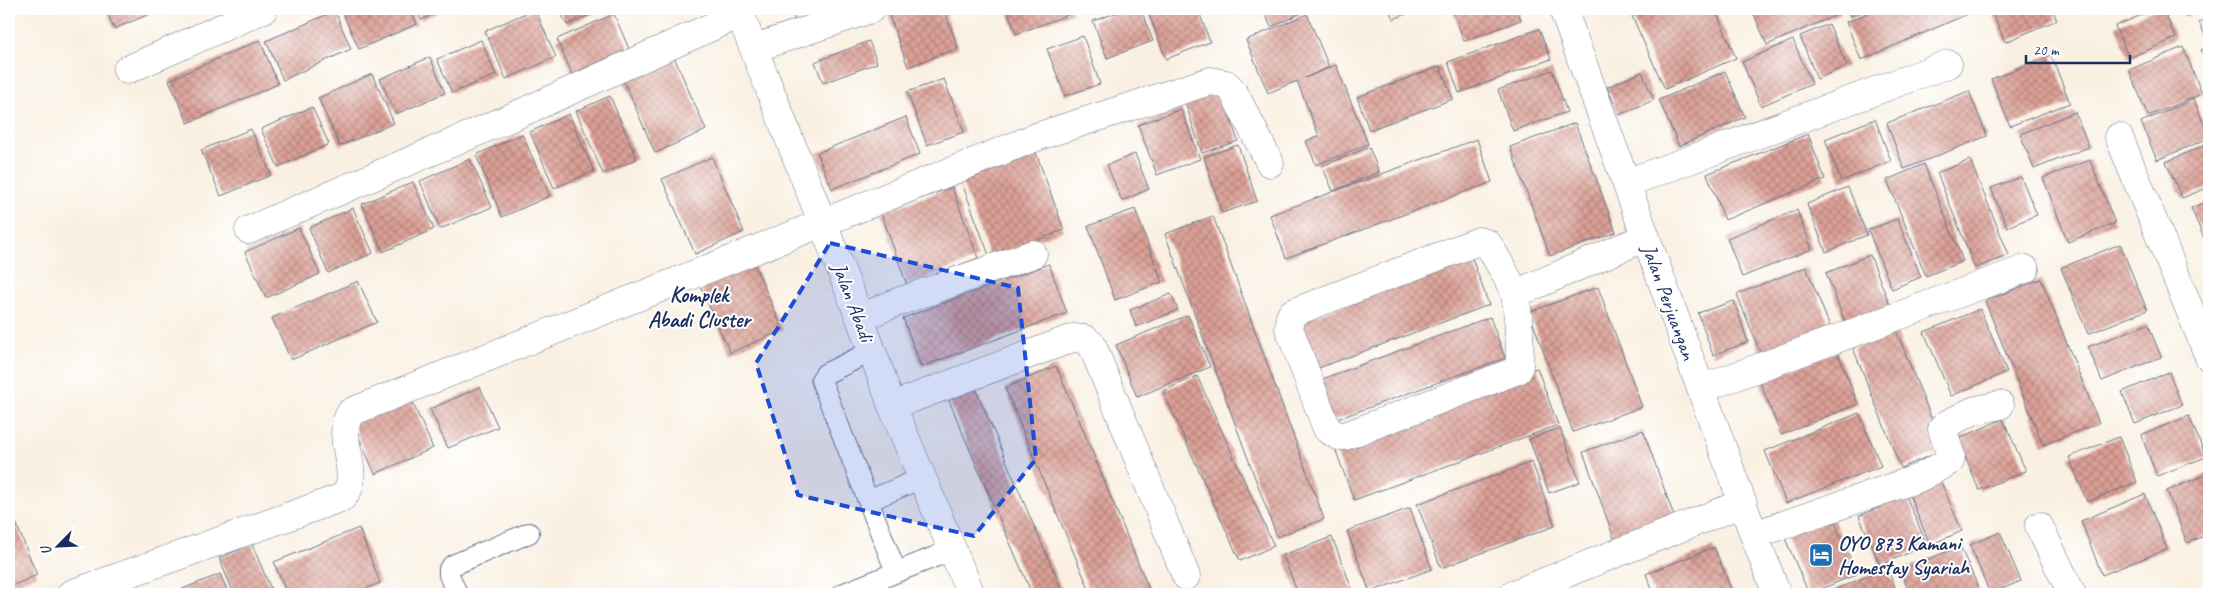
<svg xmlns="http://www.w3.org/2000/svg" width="2218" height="603" font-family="Caveat,sans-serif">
<defs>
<pattern id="building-cross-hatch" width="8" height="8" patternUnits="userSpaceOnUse" patternTransform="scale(1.25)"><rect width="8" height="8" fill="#dca095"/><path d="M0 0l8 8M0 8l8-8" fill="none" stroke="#b2837d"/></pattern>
</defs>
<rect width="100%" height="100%" fill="#fff"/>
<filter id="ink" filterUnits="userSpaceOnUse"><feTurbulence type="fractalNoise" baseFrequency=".02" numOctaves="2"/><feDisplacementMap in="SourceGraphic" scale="10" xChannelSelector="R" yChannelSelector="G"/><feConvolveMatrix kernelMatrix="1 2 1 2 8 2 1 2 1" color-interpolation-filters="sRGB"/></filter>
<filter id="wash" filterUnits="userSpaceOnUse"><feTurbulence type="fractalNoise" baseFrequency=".0096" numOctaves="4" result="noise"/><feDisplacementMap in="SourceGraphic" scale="20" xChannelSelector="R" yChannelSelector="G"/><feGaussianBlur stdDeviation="1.12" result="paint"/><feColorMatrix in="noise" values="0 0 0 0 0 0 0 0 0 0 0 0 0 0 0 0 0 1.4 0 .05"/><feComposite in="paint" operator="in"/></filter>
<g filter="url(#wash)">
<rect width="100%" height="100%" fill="#f9f0e1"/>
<g id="blocks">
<path fill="url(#building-cross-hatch)" d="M106 9H161L114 29Z
M341 9H410L417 24 359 49Z
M416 9H447L421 20Z
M535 9 556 57 506 79 485 31Z
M559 9H604L567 25Z
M791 9H830L795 22Z
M905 9H944L958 48 908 67 889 15Z
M1007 9H1071L1073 13 1016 34Z
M1127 9H1141L1153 41 1107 58 1093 21Z
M1147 9H1198L1210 42 1166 59Z
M1263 9H1310L1271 27Z
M1389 9H1420L1393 19Z
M1452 9H1517L1521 20 1464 41Z
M1648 9H1715L1736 58 1665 89 1632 16Z
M1752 9H1839L1841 13 1767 45Z
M1847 9H1869L1850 17Z
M1877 9H1968L1970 13 1861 60 1846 22Z
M1991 9H2052L2057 20 2005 42Z
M2156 9H2163L2176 38 2129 58 2115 26Z
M2182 9H2203L2185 17Z
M335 11 351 49 283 80 266 41Z
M614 14 629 49 572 74 557 39Z
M1307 14 1329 67 1305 78 1336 65 1368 144 1316 165 1306 141 1319 136 1297 81 1268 93 1246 40Z
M2209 17V44L2199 22Z
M1829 24 1847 66 1817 79 1800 36Z
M1539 29 1551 59 1459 93 1448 62Z
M1083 36 1100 84 1065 96 1047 49Z
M260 40 278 84 188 123 169 80Z
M481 40 496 75 452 93 437 59Z
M1793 40 1812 84 1761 106 1742 62Z
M869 41 877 63 823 83 815 62Z
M2183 47 2202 94 2148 116 2129 70Z
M2209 47V69L2201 50Z
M671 50 706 130 655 153 620 72Z
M2051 55 2070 103 2010 126 1991 79Z
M430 57 445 93 396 114 380 79Z
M1440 66 1453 99 1369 130 1357 97Z
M1552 70 1567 112 1513 131 1498 90Z
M1725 71 1745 117 1679 146 1659 100Z
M1642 72 1654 100 1619 115 1607 87Z
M372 74 394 123 340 146 318 98Z
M944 79 964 132 927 145 907 92Z
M1221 90 1238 141 1202 153 1185 102Z
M1969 91 1987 136 1904 169 1887 123Z
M610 96 637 159 603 174 576 111Z
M2194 99 2209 138 2157 160 2141 122Z
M312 107 329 144 278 167 261 129Z
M1181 109 1200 159 1157 175 1138 125Z
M2075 112 2089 147 2034 169 2020 134Z
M569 114 594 171 554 188 530 132Z
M906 117 920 154 832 189 817 153Z
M1875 119 1891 161 1841 181 1825 139Z
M1575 123 1616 232 1550 256 1510 147Z
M251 129 271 175 221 196 201 150Z
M522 134 550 196 502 217 476 155Z
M1808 134 1825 179 1725 220 1707 174Z
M1477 139 1492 182 1286 258 1270 215Z
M2209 143V187L2182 198 2166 162Z
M1238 145 1257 201 1222 213 1204 157Z
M1034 147 1064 230 990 258 959 175Z
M1369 147 1379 172 1333 191 1322 166Z
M1135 154 1149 189 1122 201 1107 165Z
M712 157 744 232 695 254 662 179Z
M470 159 492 207 440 229 420 181Z
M1970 160 2009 255 1975 268 1937 173Z
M2090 160 2115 223 2068 242 2043 178Z
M1924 164 1963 261 1926 276 1887 180Z
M2021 177 2037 215 2007 227 1991 188Z
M413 182 434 229 383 252 362 204Z
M952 187 978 258 907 285 881 213Z
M1848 187 1867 235 1826 252 1807 204Z
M2209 201V250L2191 208Z
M353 208 373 253 328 273 309 228Z
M1135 209 1162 282 1115 300 1088 226Z
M1797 210 1812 249 1742 277 1727 238Z
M1213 216 1324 519 1277 537 1165 234Z
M1897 219 1921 277 1892 289 1868 230Z
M299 228 320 274 266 298 245 252Z
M2120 244 2147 310 2088 334 2061 268Z
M1870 255 1891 308 1846 325 1826 273Z
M1472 258 1489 305 1313 370 1295 323Z
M752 259 783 330 730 353 699 283Z
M1049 264 1067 313 921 367 903 318Z
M1806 267 1833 334 1764 362 1737 294Z
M2041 279 2099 423 2043 445 1985 301Z
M358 281 377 322 291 360 272 318Z
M1598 287 1642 407 1573 432 1529 312Z
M1171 294 1178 310 1136 327 1130 310Z
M1734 301 1748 342 1713 355 1698 313Z
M1980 309 2007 372 1951 396 1924 332Z
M1188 315 1210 367 1137 397 1116 345Z
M1490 317 1505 358 1329 422 1314 382Z
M2148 324 2161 357 2102 381 2088 347Z
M1896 330 1944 450 1901 468 1853 348Z
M1837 351 1858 404 1781 435 1760 382Z
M1056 366 1082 427 1151 594H1091L1051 499 1005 388Z
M1537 368 1558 425 1354 500 1333 443Z
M2169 372 2182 405 2135 424 2122 392Z
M1197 376 1274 546 1240 561 1163 391Z
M480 387 498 427 448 448 430 409Z
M975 387 1036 531 1064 594H1032L972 455 948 398Z
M411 399 433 448 375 474 353 424Z
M1859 413 1881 466 1786 503 1765 451Z
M2189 416 2206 457 2157 476 2141 435Z
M2003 419 2026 471 1979 490 1958 439Z
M1560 428 1580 482 1549 493 1529 439Z
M1643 430 1675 519 1615 541 1583 452Z
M2119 437 2137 482 2087 502 2069 457Z
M1532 462 1555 526 1441 568 1417 504Z
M2209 473V534L2187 543 2167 491Z
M1938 475 1962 531 1930 545 1907 489Z
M2145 494 2167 549 2102 575 2081 521Z
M1906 496 1927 545 1880 565 1859 516Z
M9 506 37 575 9 587Z
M1410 508 1432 569 1370 592 1347 531Z
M1832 516 1857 574 1809 594 1784 536Z
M359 528 380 583 353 594H287L274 562Z
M2000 532 2021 581 1990 594 1970 545Z
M1332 537 1354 594H1298L1283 555Z
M252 544 273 594H234L219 558Z
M1960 546 1979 589 1967 594H1910L1900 571Z
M1714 547 1733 594H1654L1646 574Z
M1887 568 1898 594H1824Z
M220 574 229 594H170Z"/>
</g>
</g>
<g filter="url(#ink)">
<use href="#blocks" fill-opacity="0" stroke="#69738c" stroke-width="1"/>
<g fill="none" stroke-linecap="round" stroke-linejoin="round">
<defs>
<path id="service" d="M872 351 825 374 821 380 896 572
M868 501 922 478
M457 594 449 575V569L453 565 529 533
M842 594 952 550"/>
<path id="minor" d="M1563 9 1754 535 1777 594
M755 48 871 9
M127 70 264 9
M2119 137 2209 357
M1627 183 1948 64
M249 230 512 117 740 14
M1479 241 1487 243 1490 247C1498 262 1508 277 1514 292 1518 304 1522 360 1518 370L1345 436H1338L1327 429 1289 328 1290 317 1292 313Z
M1515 294 1646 237
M860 318 895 303 1033 254
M1701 389 2025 269
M892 406 1073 338 1085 339 1092 345 1186 576
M2039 526 2072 594
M1754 535 1919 478 1950 461 1951 456 1942 429 1945 425 1973 411 2000 405
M71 594 343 497C364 474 333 438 351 412L1039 136 1210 81 1226 84 1233 91 1270 163
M1514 594 1743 503"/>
<path id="tertiary" d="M738 9 860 318 892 406 971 594"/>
</defs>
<use href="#service" stroke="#69738c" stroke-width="22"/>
<use href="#minor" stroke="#69738c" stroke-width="29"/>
<use href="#tertiary" stroke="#69738c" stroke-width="29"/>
<use href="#service" stroke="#fff" stroke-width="20"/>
<use href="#minor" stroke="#fff" stroke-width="28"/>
<use href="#tertiary" stroke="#fff" stroke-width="28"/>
</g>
</g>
<path fill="#1d4ed8" fill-opacity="0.2" stroke="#1d4ed8" stroke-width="4" stroke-dasharray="10 6" stroke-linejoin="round" d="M830 243 1018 288 1036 459 974 536 798 495 756 363Z"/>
<defs>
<symbol id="hotel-square" viewBox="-11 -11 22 22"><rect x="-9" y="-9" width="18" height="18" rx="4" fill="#1f6fb2" stroke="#fff"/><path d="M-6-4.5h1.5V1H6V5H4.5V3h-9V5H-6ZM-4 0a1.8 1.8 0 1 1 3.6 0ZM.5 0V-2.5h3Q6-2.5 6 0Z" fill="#fff"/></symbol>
</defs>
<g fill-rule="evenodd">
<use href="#hotel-square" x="1807" y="541" width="28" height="28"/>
</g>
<g text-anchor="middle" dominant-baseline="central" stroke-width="4" stroke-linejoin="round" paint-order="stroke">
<g font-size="21" fill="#1b2f5e" stroke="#fff">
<text transform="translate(853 302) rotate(69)">Jalan Abadi</text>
<text transform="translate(1669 302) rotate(70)">Jalan Perjuangan</text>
</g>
<g font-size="21" font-weight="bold" fill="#1b2f5e" stroke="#fff" text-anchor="start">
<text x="1838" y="543">OYO 873 Kamani<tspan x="1838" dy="24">Homestay Syariah</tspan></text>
</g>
<g font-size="22" font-weight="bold" fill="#1b2f5e" stroke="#fff">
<text x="699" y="295">Komplek<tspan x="699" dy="25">Abadi Cluster</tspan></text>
</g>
</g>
<rect width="2218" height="603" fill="none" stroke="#fff" stroke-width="30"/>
<g transform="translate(58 546) rotate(246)" stroke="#ffffff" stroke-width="4" paint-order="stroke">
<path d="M0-4L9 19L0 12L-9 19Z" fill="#1b2f5e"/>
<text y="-8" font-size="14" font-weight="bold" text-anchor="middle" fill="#1b2f5e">U</text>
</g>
<path d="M2026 55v8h104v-8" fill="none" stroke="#1b2f5e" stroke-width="2.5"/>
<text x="2033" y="55" font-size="15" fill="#1b2f5e" stroke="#ffffff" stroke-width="4" paint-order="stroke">20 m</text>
</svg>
